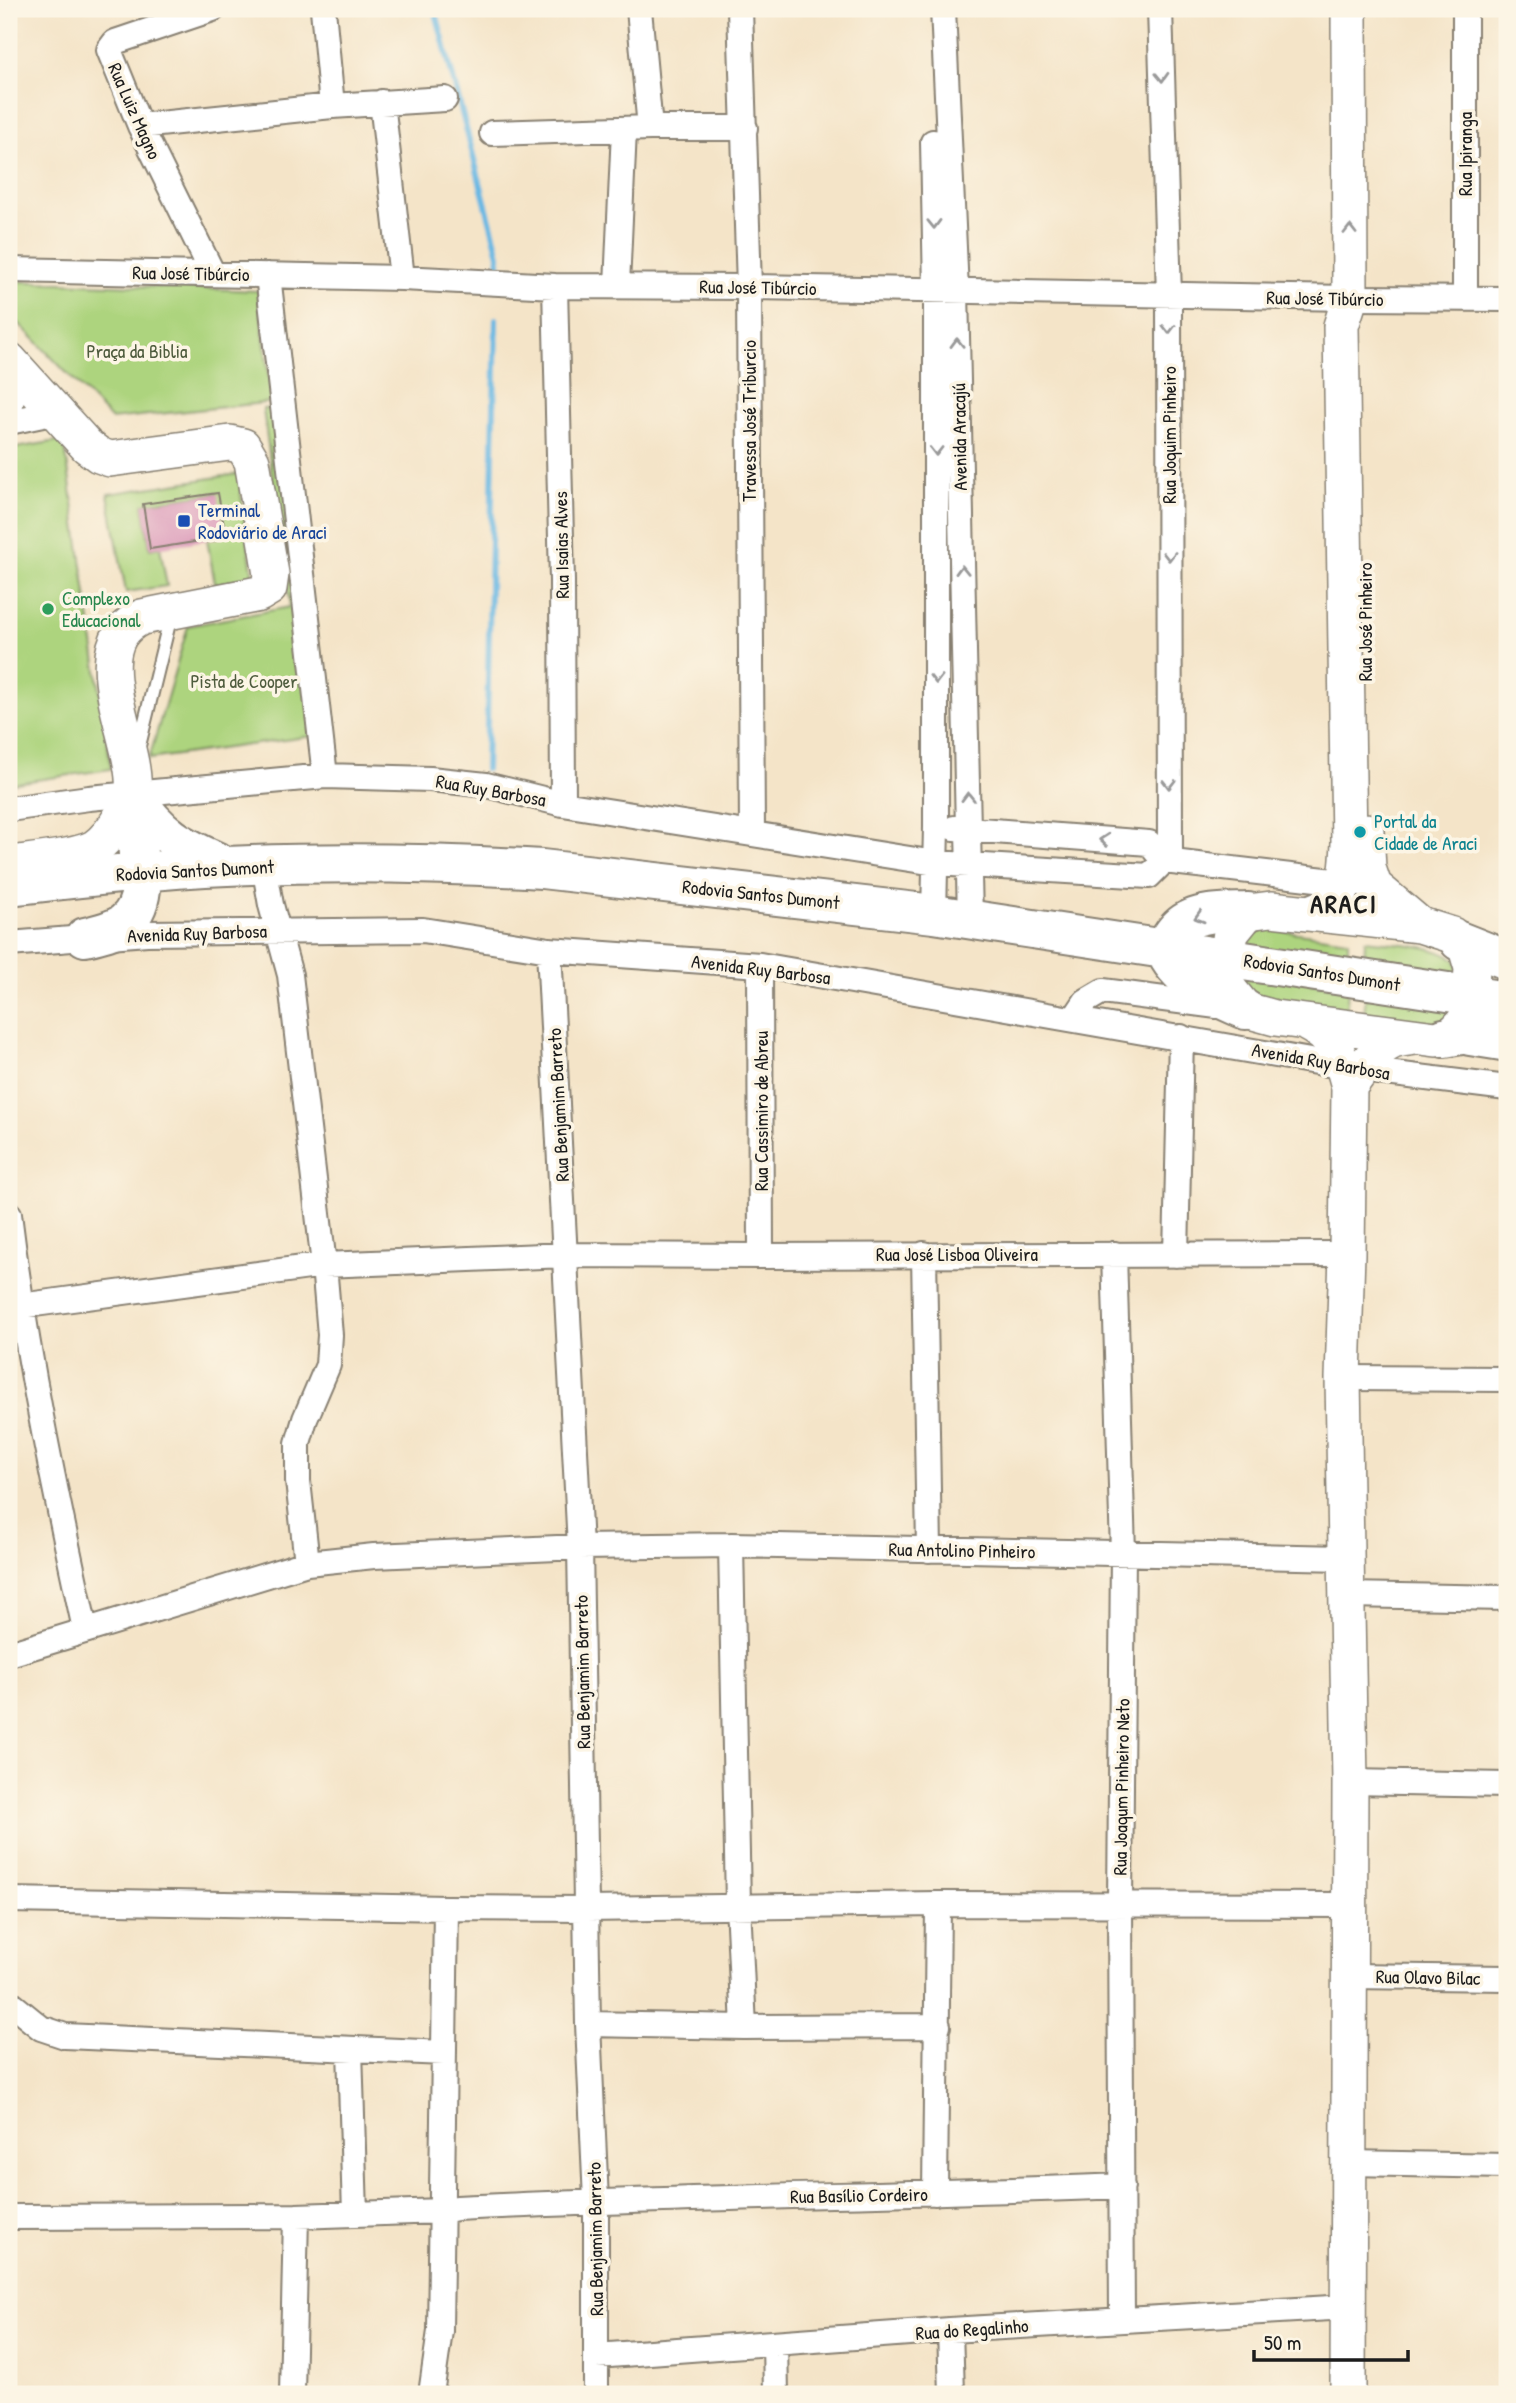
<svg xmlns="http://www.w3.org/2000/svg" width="1516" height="2403" font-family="'Patrick Hand',sans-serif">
<rect width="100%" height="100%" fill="#fcf5e5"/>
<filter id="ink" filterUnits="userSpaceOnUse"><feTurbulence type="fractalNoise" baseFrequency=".0143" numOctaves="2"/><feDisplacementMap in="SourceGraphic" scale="14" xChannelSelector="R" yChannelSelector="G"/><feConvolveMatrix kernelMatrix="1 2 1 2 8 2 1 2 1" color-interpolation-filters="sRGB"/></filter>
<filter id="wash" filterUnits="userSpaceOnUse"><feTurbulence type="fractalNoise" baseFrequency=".00686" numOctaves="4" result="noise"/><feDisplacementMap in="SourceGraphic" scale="28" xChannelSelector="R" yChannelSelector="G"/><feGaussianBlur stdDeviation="1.57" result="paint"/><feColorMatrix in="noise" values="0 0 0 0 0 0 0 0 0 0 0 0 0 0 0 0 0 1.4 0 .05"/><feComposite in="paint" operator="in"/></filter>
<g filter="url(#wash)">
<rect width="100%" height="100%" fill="#f4e4c8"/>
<path fill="#add47e" stroke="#64784d" stroke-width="2" d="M9 281 258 291 272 402 111 419 9 313Z
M274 408 320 735 149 759 188 626 290 607 263 409Z
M64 440 111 769 9 784V449Z
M238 474 253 577 215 584 207 539 217 493 143 504 150 549 160 547 167 586 126 592 108 494Z
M1255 927 1348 940V963L1239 949Z
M1365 940C1395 944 1430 943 1456 960L1461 982 1364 969Z
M1238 970 1348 989 1346 1016 1253 997Z
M1366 992 1461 1004 1446 1024 1364 1017Z"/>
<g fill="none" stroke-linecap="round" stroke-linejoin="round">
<path stroke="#69b8e3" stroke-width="6" d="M435 9 499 255 498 269
M486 769 496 319"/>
</g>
<g id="blocks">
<path fill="#d68ab2" d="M218 493 226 537 150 549 143 504Z"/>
</g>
</g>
<g filter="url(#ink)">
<use href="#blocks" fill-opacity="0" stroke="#888072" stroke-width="2"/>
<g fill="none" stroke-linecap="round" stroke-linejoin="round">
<defs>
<path id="lane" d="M138 750 171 615"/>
<path id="street" d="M323 9 332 106
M639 9 650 128
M740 9 749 287 752 833
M943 9 956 291 970 919
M1160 9 1169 295 1170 861
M382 102 402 278
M140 126 332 106 445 99
M492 133 650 128H745
M933 142 936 291V827L934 914
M9 270 402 278 555 286 749 287 1350 298 1507 299
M213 274 140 126 109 50 115 42 213 9
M268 275 325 776
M617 285 624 130
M555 286 562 581 563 804
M1465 298V9
M9 412 15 388 9 361
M9 422 57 412
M9 809 89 798 325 776 430 779 486 785 563 804 935 863 1149 876 1164 861
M954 828 1149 843 1164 861 1359 884
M264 865 271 905 290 975 324 1265 330 1335 328 1365 305 1419 298 1443V1481L307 1563
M9 944 147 933 423 930 549 950 760 965 1362 1070 1507 1088
M549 950 580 1547 588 2024 596 2201V2394
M760 965 761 1256
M1074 1019 1086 1001 1103 991 1217 1006
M1469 1043 1507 1049
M9 1214C26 1354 55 1491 85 1629
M924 1254 929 1550
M1114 1254 1123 1552 1120 1903 1122 2320
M1176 1255 1181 1037
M20 1306 324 1265 566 1255 761 1256 1347 1254
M1343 1378 1507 1379
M731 1545 738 1905 744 2027
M1347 1595 1507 1598
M9 1654 307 1563 374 1556 580 1547 731 1545 1345 1558
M1350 1782 1507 1785
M9 1900 446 1908 587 1909 938 1904 1350 1905
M1349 1976 1507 1978
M9 2002 41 2028 65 2036 444 2053
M588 2024 744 2027 938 2026
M350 2049 355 2214
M1349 2163 1507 2166
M935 2193 938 1904
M9 2217 296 2216 442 2211 457 2208C678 2197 900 2195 1122 2186
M950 2330 952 2394
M775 2343 776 2394
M596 2356 950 2330 1348 2307
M292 2394 296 2216
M431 2394 440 2331 446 1908"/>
<path id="secondary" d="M9 360 87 446 99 455 110 459 230 443 243 446 252 461 271 574 269 588 259 594 142 617C78 645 138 742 133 791 132 800 126 808 122 815 115 827 105 841 94 848 74 858 32 861 9 864
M1366 831 1368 868 1374 886 1420 925
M1271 909 1420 925 1452 935 1466 948 1472 968 1470 1007 1465 1021 1454 1033 1444 1038 1436 1039 1275 1018 1246 1010 1228 988 1225 969 1231 933 1248 912Z
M1309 913C1348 900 1347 880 1349 843L1341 326 1350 298 1349 9
M1304 1022C1335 1037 1341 1055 1349 1087L1347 1254 1343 1378 1350 1782 1348 2394
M1349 1087C1360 1072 1374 1049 1393 1041 1400 1039 1408 1038 1416 1037"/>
<path id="highway" d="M133 795C161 836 179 845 224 865
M9 886C81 878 154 869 227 866 332 861 438 863 542 869L934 914 1507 1001
M85 937C116 930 137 924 141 889L133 795
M1459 941 1507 960
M1164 948C1177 982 1214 996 1246 1010
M1164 948C1168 942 1172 934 1177 929 1193 910 1226 913 1248 912
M1444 1038 1507 1027"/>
</defs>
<use href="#lane" stroke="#888072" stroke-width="16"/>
<use href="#street" stroke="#888072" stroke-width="28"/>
<use href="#secondary" stroke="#888072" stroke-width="38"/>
<use href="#highway" stroke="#888072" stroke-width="42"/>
<use href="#lane" stroke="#fff" stroke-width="12"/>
<use href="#street" stroke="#fff" stroke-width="24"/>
<use href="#secondary" stroke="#fff" stroke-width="35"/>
<use href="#highway" stroke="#fff" stroke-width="38"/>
</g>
<defs><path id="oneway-chevron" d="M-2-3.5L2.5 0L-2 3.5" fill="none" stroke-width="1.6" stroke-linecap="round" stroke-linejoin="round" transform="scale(1.75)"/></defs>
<g stroke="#999">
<use href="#oneway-chevron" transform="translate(1162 77) rotate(88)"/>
<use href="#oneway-chevron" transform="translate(934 224) rotate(89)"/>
<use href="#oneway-chevron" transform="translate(1350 230) rotate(-90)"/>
<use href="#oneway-chevron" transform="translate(1169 329) rotate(90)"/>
<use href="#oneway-chevron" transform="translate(957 343) rotate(-91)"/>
<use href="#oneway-chevron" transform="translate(936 451) rotate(90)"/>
<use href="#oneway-chevron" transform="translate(1169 556) rotate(90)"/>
<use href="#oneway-chevron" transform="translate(962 570) rotate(-91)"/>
<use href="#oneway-chevron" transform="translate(936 679) rotate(90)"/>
<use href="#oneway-chevron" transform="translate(1169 784) rotate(90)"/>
<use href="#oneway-chevron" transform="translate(968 797) rotate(-91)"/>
<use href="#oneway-chevron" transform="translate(1104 840) rotate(-175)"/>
<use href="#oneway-chevron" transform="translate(1199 917) rotate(163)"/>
</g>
</g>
<rect fill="#1a4fb4" stroke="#fcf5e5" stroke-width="2.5" x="177" y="514" width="14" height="14" rx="3.5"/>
<circle fill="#2e9e5b" stroke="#fcf5e5" stroke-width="2.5" cx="48" cy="609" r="7"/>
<circle fill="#0f9aa8" stroke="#fcf5e5" stroke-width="2.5" cx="1360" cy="832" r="7"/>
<g text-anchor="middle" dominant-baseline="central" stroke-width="7" stroke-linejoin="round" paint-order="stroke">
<g font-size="19" fill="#1c1c1c" stroke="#fcf5e5">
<text transform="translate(135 111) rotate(66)">Rua Luiz Magno</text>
<text transform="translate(1465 154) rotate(-90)">Rua Ipiranga</text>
<text transform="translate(191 273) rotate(1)">Rua José Tibúrcio</text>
<text transform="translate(758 287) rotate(1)">Rua José Tibúrcio</text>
<text transform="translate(1325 298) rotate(1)">Rua José Tibúrcio</text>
<text transform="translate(749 421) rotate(-90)">Travessa José Triburcio</text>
<text transform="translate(1169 435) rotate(-90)">Rua Joquim Pinheiro</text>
<text transform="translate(959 437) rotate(-91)">Avenida Aracajú</text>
<text transform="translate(561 545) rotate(-91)">Rua Isaias Alves</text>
<text transform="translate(1365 622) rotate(-90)">Rua José Pinheiro</text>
<text transform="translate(491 790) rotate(10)">Rua Ruy Barbosa</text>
<text transform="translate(195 870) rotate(-3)">Rodovia Santos Dumont</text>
<text transform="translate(761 894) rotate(6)">Rodovia Santos Dumont</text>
<text transform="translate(197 933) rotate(-2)">Avenida Ruy Barbosa</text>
<text transform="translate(761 969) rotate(7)">Avenida Ruy Barbosa</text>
<text transform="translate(1322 972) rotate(9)">Rodovia Santos Dumont</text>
<text transform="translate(1321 1061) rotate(10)">Avenida Ruy Barbosa</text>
<text transform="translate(558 1105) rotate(-93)">Rua Benjamim Barreto</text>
<text transform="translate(761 1111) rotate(-90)">Rua Cassimiro de Abreu</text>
<text x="957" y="1254">Rua José Lisboa Oliveira</text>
<text transform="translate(962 1550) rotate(1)">Rua Antolino Pinheiro</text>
<text transform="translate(582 1672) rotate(-91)">Rua Benjamim Barreto</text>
<text transform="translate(1121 1787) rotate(-89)">Rua Joaqum Pinheiro Neto</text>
<text transform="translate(1428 1977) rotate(1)">Rua Olavo Bilac</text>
<text transform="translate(859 2195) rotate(-1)">Rua Basílio Cordeiro</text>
<text transform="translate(595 2239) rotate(-91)">Rua Benjamim Barreto</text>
<text transform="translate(972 2329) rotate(-4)">Rua do Regalinho</text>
</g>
<g font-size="19" fill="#4f5c3e" stroke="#fcf5e5">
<text x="137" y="351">Praça da Biblia</text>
<text x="244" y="681">Pista de Cooper</text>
</g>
<g font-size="19" fill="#164399" stroke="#fcf5e5" text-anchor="start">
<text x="198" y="510">Terminal<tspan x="198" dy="22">Rodoviário de Araci</tspan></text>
</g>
<g font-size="19" fill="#27864d" stroke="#fcf5e5" text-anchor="start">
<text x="62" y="598">Complexo<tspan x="62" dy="22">Educacional</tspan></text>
</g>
<g font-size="19" fill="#0d838f" stroke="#fcf5e5" text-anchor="start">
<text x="1374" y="821">Portal da<tspan x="1374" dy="22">Cidade de Araci</tspan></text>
</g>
<g font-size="26" font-weight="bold" letter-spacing="2" fill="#1c1c1c" stroke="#fcf5e5">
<text x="1344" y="903">ARACI</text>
</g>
</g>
<rect width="1516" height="2403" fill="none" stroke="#fcf5e5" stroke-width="35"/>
<path d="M1254 2350v10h154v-10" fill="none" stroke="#1c1c1c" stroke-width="3.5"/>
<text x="1264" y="2350" font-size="21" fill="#1c1c1c" stroke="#fcf5e5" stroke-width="5" paint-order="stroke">50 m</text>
</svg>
